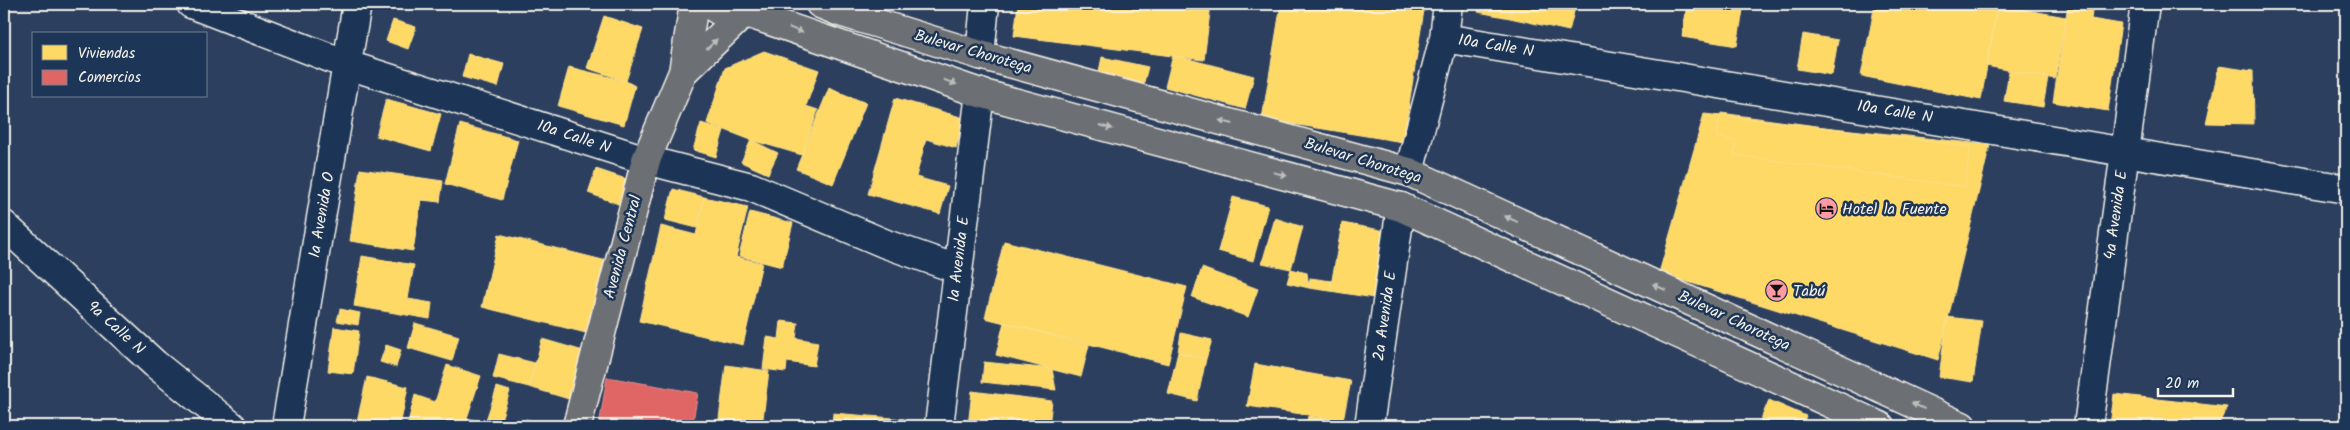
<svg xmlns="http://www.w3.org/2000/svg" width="2350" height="430" font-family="Kalam,sans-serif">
<rect width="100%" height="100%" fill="#2c3f5f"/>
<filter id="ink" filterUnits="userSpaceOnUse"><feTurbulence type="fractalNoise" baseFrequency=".02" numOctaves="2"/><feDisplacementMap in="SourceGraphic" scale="10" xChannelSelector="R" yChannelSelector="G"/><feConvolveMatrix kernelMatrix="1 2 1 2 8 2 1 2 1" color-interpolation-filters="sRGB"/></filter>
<g filter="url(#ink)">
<path fill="#ffd966" stroke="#fce08d" d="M1018 4H1211L1204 60 1014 36Z
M1281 4H1425L1403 142 1262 119Z
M1479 4H1512L1510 18 1478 12Z
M1512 4H1576L1569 31 1510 18Z
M1687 4H1744L1737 46 1682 37Z
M1875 4H1998L1981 100 1861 76Z
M2068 4H2093L2091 19 2121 24 2108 111 2053 102Z
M1998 5 2066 17 2055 79 1986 66Z
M604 16 643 29 626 81 587 68Z
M393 20 416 27 408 49 386 41Z
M1803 34 1838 40 1832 75 1797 69Z
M764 51 819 70 806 106 818 110 802 155 751 140 707 123 725 68Z
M468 54 504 64 498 87 462 77Z
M1173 55 1254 76 1245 109 1165 87Z
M1102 57 1148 67 1143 86 1098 76Z
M2219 66 2253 71 2254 124 2206 123Z
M569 67 626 81 635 86 624 125 558 106Z
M2009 71 2048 77 2043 107 2004 101Z
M829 88 866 103 833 184 796 169Z
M895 98 964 118 956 148 926 139 916 177 948 186 940 214 868 194Z
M386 99 441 114 431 151 376 136Z
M1721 113 1970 147 1965 187 1734 155 1736 141 1716 137Z
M1704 114 1990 145 1938 360 1659 273Z
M701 123 724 130 716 157 693 150Z
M460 124 518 140 502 200 445 184Z
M751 140 778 153 768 174 741 162Z
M360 169 443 181 440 202 421 200 413 251 350 241Z
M596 169 629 180 621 205 588 193Z
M673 189 704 197 697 228 665 220Z
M704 197 748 207 736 257 762 263 743 345 639 321 661 226 696 235Z
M1233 197 1268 206 1253 261 1218 251Z
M750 212 793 223 782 267 739 256Z
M1275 218 1303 227 1291 269 1262 263Z
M1342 223 1386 231 1374 298 1330 291Z
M499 234 607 261 590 334 482 307Z
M1004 241 1187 287 1168 364 985 318Z
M362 256 414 265 408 299 432 303 430 319 354 306Z
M1202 268 1258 289 1248 317 1192 297Z
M1291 269 1307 273 1309 288 1287 283Z
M1310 278 1332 281 1330 291 1309 288Z
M340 309 360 313 358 325 337 321Z
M1947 317 1982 321 1973 382 1939 377Z
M781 321 798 323 796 338 818 342 814 366 787 362 786 372 763 369 767 337 779 339Z
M1004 322 1089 345 1081 377 996 355Z
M415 323 459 336 452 361 408 348Z
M334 327 359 331 353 374 328 371Z
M1181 333 1212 340 1206 359 1178 352Z
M542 339 587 352 572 400 529 387Z
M386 345 401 350 396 367 380 362Z
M1178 352 1206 359 1197 401 1168 394Z
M499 354 535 363 529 387 493 378Z
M984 362 1052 369 1056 390 982 382Z
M1255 364 1351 381 1343 420 1247 406Z
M447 365 481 376 467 418 485 423 497 387 510 391 499 426H407L415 395 435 402Z
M726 365 769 371 762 426H718Z
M367 377 408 387 400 426H356Z
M972 391 1052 401 1049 426H968Z
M2114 394 2227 407 2218 426H2110Z
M1769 400 1806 416 1802 426H1758Z
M833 413 905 419V426H832Z
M1308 416 1343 420 1356 424V426H1306Z
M526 419 548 426H524Z"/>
<path fill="#e06666" stroke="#e6908d" d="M607 377 698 393 692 426H599Z"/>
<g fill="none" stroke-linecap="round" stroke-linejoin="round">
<defs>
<path id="minor" d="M191 4 348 65 646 160 751 187 886 244 957 269
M1444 38 2346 189
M980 55 985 4
M1409 172 1444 38 1448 4
M4 225 155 364 232 426
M286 426 357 4
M939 426 980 93
M1369 426 1401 207
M2088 426 2145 4"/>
<path id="major" d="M683 72 741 16
M577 426 646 160 683 72 694 4"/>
<path id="highway" d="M710 4C724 19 751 18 765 5
M820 4 840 12 980 55 1409 172 1962 426
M750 14 980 93 1401 207 1880 426"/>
</defs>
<use href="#minor" stroke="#f4f1e8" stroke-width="31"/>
<use href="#major" stroke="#f4f1e8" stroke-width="31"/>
<use href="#highway" stroke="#f4f1e8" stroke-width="31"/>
<use href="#minor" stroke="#1d3557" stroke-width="28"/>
<use href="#major" stroke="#6c6f75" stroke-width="28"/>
<use href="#highway" stroke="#6c6f75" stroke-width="28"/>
</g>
<defs><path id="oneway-solid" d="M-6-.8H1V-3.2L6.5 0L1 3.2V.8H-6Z" transform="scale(1.25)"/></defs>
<g fill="#bebdba">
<use href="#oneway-solid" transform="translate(796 30) rotate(19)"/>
<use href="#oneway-solid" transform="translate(712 44) rotate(-44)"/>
<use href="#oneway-solid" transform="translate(950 82) rotate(19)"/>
<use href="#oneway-solid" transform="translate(1226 122) rotate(-165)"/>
<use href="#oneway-solid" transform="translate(1106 127) rotate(15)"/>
<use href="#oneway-solid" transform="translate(1280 174) rotate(15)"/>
<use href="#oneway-solid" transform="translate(1511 219) rotate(-155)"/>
<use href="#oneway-solid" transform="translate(1659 287) rotate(-155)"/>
<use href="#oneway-solid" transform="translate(1918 406) rotate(-155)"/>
</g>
</g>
<defs>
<symbol id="hotel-disc" viewBox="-11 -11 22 22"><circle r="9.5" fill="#ff9aa2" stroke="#1d3557"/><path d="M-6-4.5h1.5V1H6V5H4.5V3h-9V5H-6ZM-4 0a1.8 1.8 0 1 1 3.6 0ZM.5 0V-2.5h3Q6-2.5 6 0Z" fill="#111"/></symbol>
<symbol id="bar-disc" viewBox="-11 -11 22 22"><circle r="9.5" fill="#ff9aa2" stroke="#1d3557"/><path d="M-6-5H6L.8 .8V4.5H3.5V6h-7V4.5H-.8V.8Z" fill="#111"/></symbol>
</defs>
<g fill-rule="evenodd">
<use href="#hotel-disc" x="1814" y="196" width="25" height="25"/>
<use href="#bar-disc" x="1764" y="278" width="25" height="25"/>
</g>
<g text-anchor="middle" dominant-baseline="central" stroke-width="5" stroke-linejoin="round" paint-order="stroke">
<g font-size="16" fill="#f4f1e8" stroke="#1d3557">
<text transform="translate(1496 46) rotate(9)">10a Calle N</text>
<text transform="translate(973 52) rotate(16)">Bulevar Chorotega</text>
<text transform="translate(1895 112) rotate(9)">10a Calle N</text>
<text transform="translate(574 137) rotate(18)">10a Calle N</text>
<text transform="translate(1363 161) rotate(17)">Bulevar Chorotega</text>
<text transform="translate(322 215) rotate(-80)">1a Avenida O</text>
<text transform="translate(2116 215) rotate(-82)">4a Avenida E</text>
<text transform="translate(623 247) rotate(-75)">Avenida Central</text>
<text transform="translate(959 259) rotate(-83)">1a Avenida E</text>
<text transform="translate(1385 316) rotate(-82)">2a Avenida E</text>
<text transform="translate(1734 321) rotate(25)">Bulevar Chorotega</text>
<text transform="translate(116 328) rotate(42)">9a Calle N</text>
</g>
<g font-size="16" fill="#f4f1e8" stroke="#1d3557" text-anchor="start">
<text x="1842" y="209">Hotel la Fuente</text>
<text x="1793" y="291">Tabú</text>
</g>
</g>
<rect width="2350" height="430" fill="none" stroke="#1d3557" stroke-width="20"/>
<rect x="10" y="10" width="2330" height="410" fill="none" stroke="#f4f1e8" stroke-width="2" filter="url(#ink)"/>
<rect x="32" y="32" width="175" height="65" fill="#1d3557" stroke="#738091"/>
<rect x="42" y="45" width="25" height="15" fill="#ffd966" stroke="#738091"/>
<text x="78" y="58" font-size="15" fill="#f4f1e8">Viviendas</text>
<rect x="42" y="70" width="25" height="15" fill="#e06666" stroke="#738091"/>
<text x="78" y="82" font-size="15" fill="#f4f1e8">Comercios</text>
<path d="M2158 388v8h75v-8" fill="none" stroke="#f4f1e8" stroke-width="2.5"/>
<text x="2165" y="388" font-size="15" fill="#f4f1e8" stroke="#1d3557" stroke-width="4" paint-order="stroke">20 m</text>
</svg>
